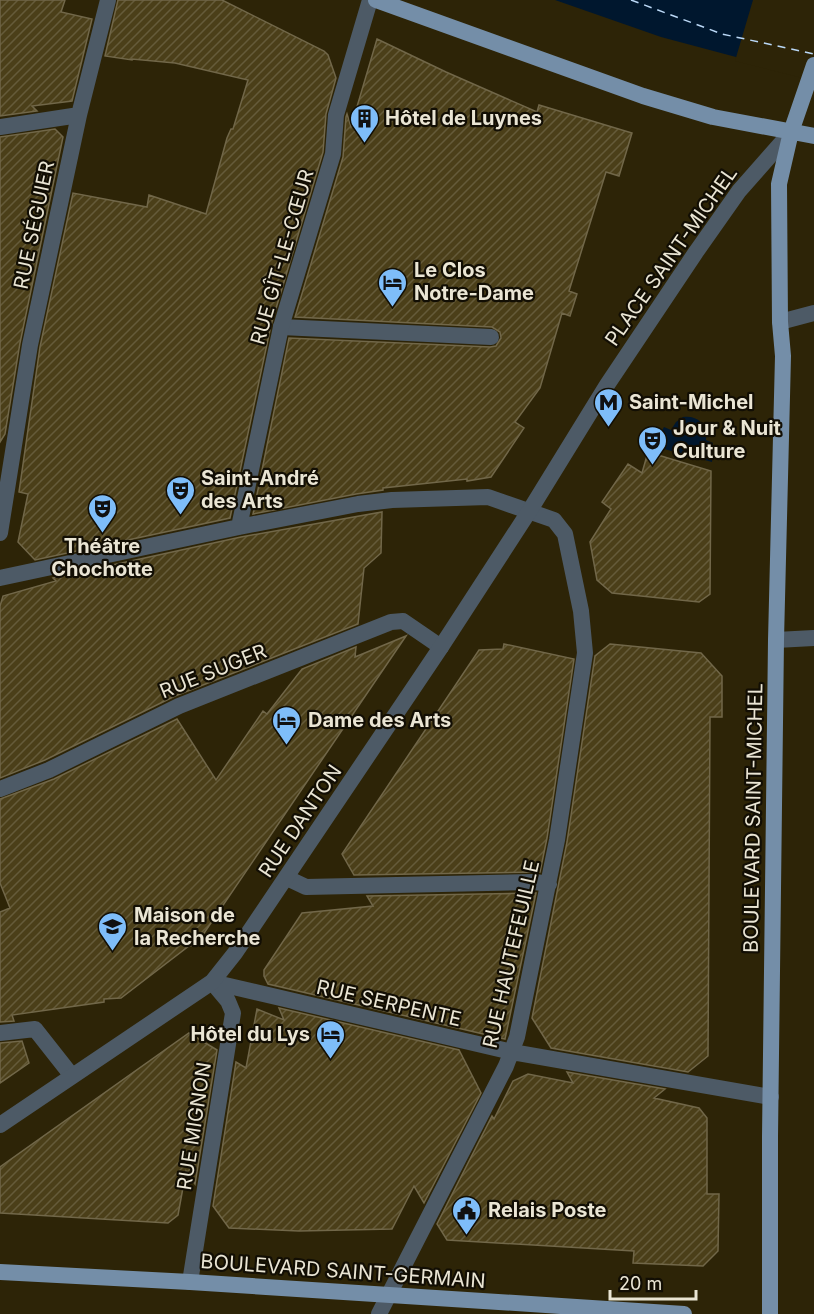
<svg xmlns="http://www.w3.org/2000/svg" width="814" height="1314" font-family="Inter,sans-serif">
<defs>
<pattern id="building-hatch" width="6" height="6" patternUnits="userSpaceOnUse" patternTransform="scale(1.5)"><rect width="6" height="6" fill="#4b3f19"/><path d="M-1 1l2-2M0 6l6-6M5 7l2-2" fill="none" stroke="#655b3a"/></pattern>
</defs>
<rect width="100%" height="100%" fill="#2d2407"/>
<path fill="#00172e" d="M555 0H814V78L661 37Z
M683 417C698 415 708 425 706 440L713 443 712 462 653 446 664 427 671 430 676 422Z"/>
<path fill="#2d2407" d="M753 0H814V81L735 61Z"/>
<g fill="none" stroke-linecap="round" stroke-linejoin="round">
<path stroke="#bad8f6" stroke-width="1.5" stroke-dasharray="8 6" stroke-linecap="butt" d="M631 0 722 34 814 54"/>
</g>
<path fill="url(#building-hatch)" stroke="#716749" stroke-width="1.5" d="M0 0H65L61 12 92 19 72 101 32 106 37 111 0 116Z
M118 0H222L324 51 328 55 336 78 326 114 323 152 271 325 230 518 35 560 18 542 28 494 19 492 40 347 73 193 147 207 149 195 206 214 227 138 231 129H233L248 80 175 63 132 59V60L105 56Z
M377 39 446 72 537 112 539 105 632 133 619 176 606 172 569 291 577 294 570 316 562 313 540 388 515 422 524 428 491 477 467 481V479L383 488V490L356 494 253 514 289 338 490 347 496 346 501 338 500 332 492 327 295 317 343 157 346 117 347 114 351 127Z
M55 129 63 137 20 343 5 434 0 442V137Z
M648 452 711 471 710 594 699 602 612 593 597 580 590 542 611 509 602 502 628 464 642 473Z
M382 512 381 553 364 568 358 624 175 696 45 760 0 778V606L3 596 56 581 53 578 241 537Z
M406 636 196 945 189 946 121 998 104 999V1002L12 1015 14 1021 0 1022V912L10 908 0 883V799L54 779 177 719 216 780 263 711 267 714 302 669 356 647 355 657Z
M504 644 574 659 547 838 540 872 354 875 342 854 479 650 503 649Z
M610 644 701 653 722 676V717H710L708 1056 688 1072 551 1048 532 1018 567 842 595 656Z
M536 893 505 1039 268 984 264 976V970L302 913 373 906 367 896Z
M279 1008 459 1050 481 1093 424 1203 414 1186 392 1229 299 1231 229 1228 213 1206 236 1062 246 1068 257 1009 284 1020Z
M189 1033 217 1050 195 1184 186 1171 178 1215 168 1223 0 1213V1167Z
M22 1041 29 1063 0 1083V1043Z
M567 1072 665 1089 654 1098 699 1108 707 1118V1194H719L718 1251 703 1266 633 1263 634 1251 447 1240 437 1224 492 1116 494 1119 513 1081 528 1074 573 1083Z"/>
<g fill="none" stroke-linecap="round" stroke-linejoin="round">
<path stroke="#4d5a66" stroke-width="16" d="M281 327 491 337"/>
<path stroke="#4d5a66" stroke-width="16" d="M0 127 79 115
M780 322 814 313
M239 527 281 327 333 154 336 115 370 0
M0 533 30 345 79 115 108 0
M0 578 239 527 358 504 392 500 488 497 554 520 565 534 581 611 585 653 557 840 517 1037 506 1066 379 1314
M776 640 814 638
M0 789 49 770 179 706 391 622 403 621 441 647
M287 878 306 887 535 882 549 884
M212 982 512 1052 771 1097
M0 1033 35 1029 72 1076
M190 1282 233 1013 228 1001 212 982"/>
<path stroke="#4d5a66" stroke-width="16" d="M0 1125 212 982 235 953 441 647 530 510 607 385 696 252 739 191 791 132"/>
<path stroke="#748ea8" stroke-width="16" d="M376 0 643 96 713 117 814 136
M0 1272 190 1282 684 1314
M770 1314V1137L776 640 783 356 780 322 779 184 791 132 814 65"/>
</g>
<defs>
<symbol id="building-pin" viewBox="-11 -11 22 30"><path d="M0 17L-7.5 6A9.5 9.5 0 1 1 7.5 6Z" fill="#7ebdf9" stroke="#120e04"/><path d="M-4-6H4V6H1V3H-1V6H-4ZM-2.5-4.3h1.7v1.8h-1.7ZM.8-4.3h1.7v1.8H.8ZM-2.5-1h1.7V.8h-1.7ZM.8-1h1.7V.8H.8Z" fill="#111"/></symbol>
<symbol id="hotel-pin" viewBox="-11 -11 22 30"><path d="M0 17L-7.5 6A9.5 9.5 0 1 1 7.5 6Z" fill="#7ebdf9" stroke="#120e04"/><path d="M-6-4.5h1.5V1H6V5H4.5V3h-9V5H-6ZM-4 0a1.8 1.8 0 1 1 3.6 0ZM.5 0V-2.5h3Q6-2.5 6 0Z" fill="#111"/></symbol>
<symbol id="metro-pin" viewBox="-11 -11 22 30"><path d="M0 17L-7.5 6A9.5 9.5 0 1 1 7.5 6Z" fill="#7ebdf9" stroke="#120e04"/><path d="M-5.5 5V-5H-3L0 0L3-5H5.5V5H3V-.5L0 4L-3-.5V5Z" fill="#111"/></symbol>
<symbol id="theatre-pin" viewBox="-11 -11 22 30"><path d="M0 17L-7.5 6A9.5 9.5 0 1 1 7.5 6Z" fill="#7ebdf9" stroke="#120e04"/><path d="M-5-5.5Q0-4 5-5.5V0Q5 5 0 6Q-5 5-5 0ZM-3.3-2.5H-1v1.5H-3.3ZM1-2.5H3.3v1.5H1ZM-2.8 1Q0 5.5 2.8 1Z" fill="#111"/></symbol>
<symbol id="university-pin" viewBox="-11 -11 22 30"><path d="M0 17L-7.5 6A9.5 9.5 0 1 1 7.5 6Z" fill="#7ebdf9" stroke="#120e04"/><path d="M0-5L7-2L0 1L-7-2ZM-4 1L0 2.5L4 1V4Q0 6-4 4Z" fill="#111"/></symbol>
<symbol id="civic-pin" viewBox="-11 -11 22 30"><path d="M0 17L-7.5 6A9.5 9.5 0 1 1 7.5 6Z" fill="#7ebdf9" stroke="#120e04"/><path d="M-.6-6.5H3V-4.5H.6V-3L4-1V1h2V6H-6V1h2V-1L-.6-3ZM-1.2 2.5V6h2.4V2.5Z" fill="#111"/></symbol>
</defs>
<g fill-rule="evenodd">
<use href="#building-pin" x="348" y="102" width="33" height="45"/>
<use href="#hotel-pin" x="376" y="266" width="33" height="45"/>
<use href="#metro-pin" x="592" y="386" width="33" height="45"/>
<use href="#theatre-pin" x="636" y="424" width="33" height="45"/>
<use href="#theatre-pin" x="164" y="474" width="33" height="45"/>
<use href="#theatre-pin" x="86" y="492" width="33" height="45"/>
<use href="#hotel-pin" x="270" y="704" width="33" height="45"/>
<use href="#university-pin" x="96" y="910" width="33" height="45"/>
<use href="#hotel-pin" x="314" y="1018" width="33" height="45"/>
<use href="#civic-pin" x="450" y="1194" width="33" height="45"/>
</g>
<g text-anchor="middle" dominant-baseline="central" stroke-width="4.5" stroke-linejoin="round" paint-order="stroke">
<g font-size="20" font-weight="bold" fill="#eae5d4" stroke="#120e04" text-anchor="start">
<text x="385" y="118">Hôtel de Luynes</text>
<text x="414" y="270">Le Clos<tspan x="414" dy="23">Notre-Dame</tspan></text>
<text x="629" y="402">Saint-Michel</text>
<text x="673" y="428">Jour &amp; Nuit<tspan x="673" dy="23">Culture</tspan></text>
<text x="201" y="478">Saint-André<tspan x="201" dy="23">des Arts</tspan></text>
<text x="102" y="546" text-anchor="middle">Théâtre<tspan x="102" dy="23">Chochotte</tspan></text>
<text x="308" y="720">Dame des Arts</text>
<text x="134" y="915">Maison de<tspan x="134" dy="23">la Recherche</tspan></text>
<text x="310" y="1034" text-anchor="end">Hôtel du Lys</text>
<text x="488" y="1210">Relais Poste</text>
</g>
<g font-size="20" fill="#eae5d4" stroke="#120e04">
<text transform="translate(34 225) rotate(-78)">RUE SÉGUIER</text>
<text transform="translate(671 256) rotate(-55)">PLACE SAINT-MICHEL</text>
<text transform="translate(282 257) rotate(-74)">RUE GÎT-LE-CŒUR</text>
<text transform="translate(213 671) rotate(-22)">RUE SUGER</text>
<text transform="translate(753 818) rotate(-89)">BOULEVARD SAINT-MICHEL</text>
<text transform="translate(300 821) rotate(-56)">RUE DANTON</text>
<text transform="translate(511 954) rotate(-77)">RUE HAUTEFEUILLE</text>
<text transform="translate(389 1003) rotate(13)">RUE SERPENTE</text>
<text transform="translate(194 1126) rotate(-81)">RUE MIGNON</text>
<text transform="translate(343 1271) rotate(4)">BOULEVARD SAINT-GERMAIN</text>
</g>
</g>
<path d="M610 1290v9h86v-9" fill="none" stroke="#eae5d4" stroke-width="3"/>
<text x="619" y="1290" font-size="18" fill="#eae5d4" stroke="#120e04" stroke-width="4.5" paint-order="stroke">20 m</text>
</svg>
